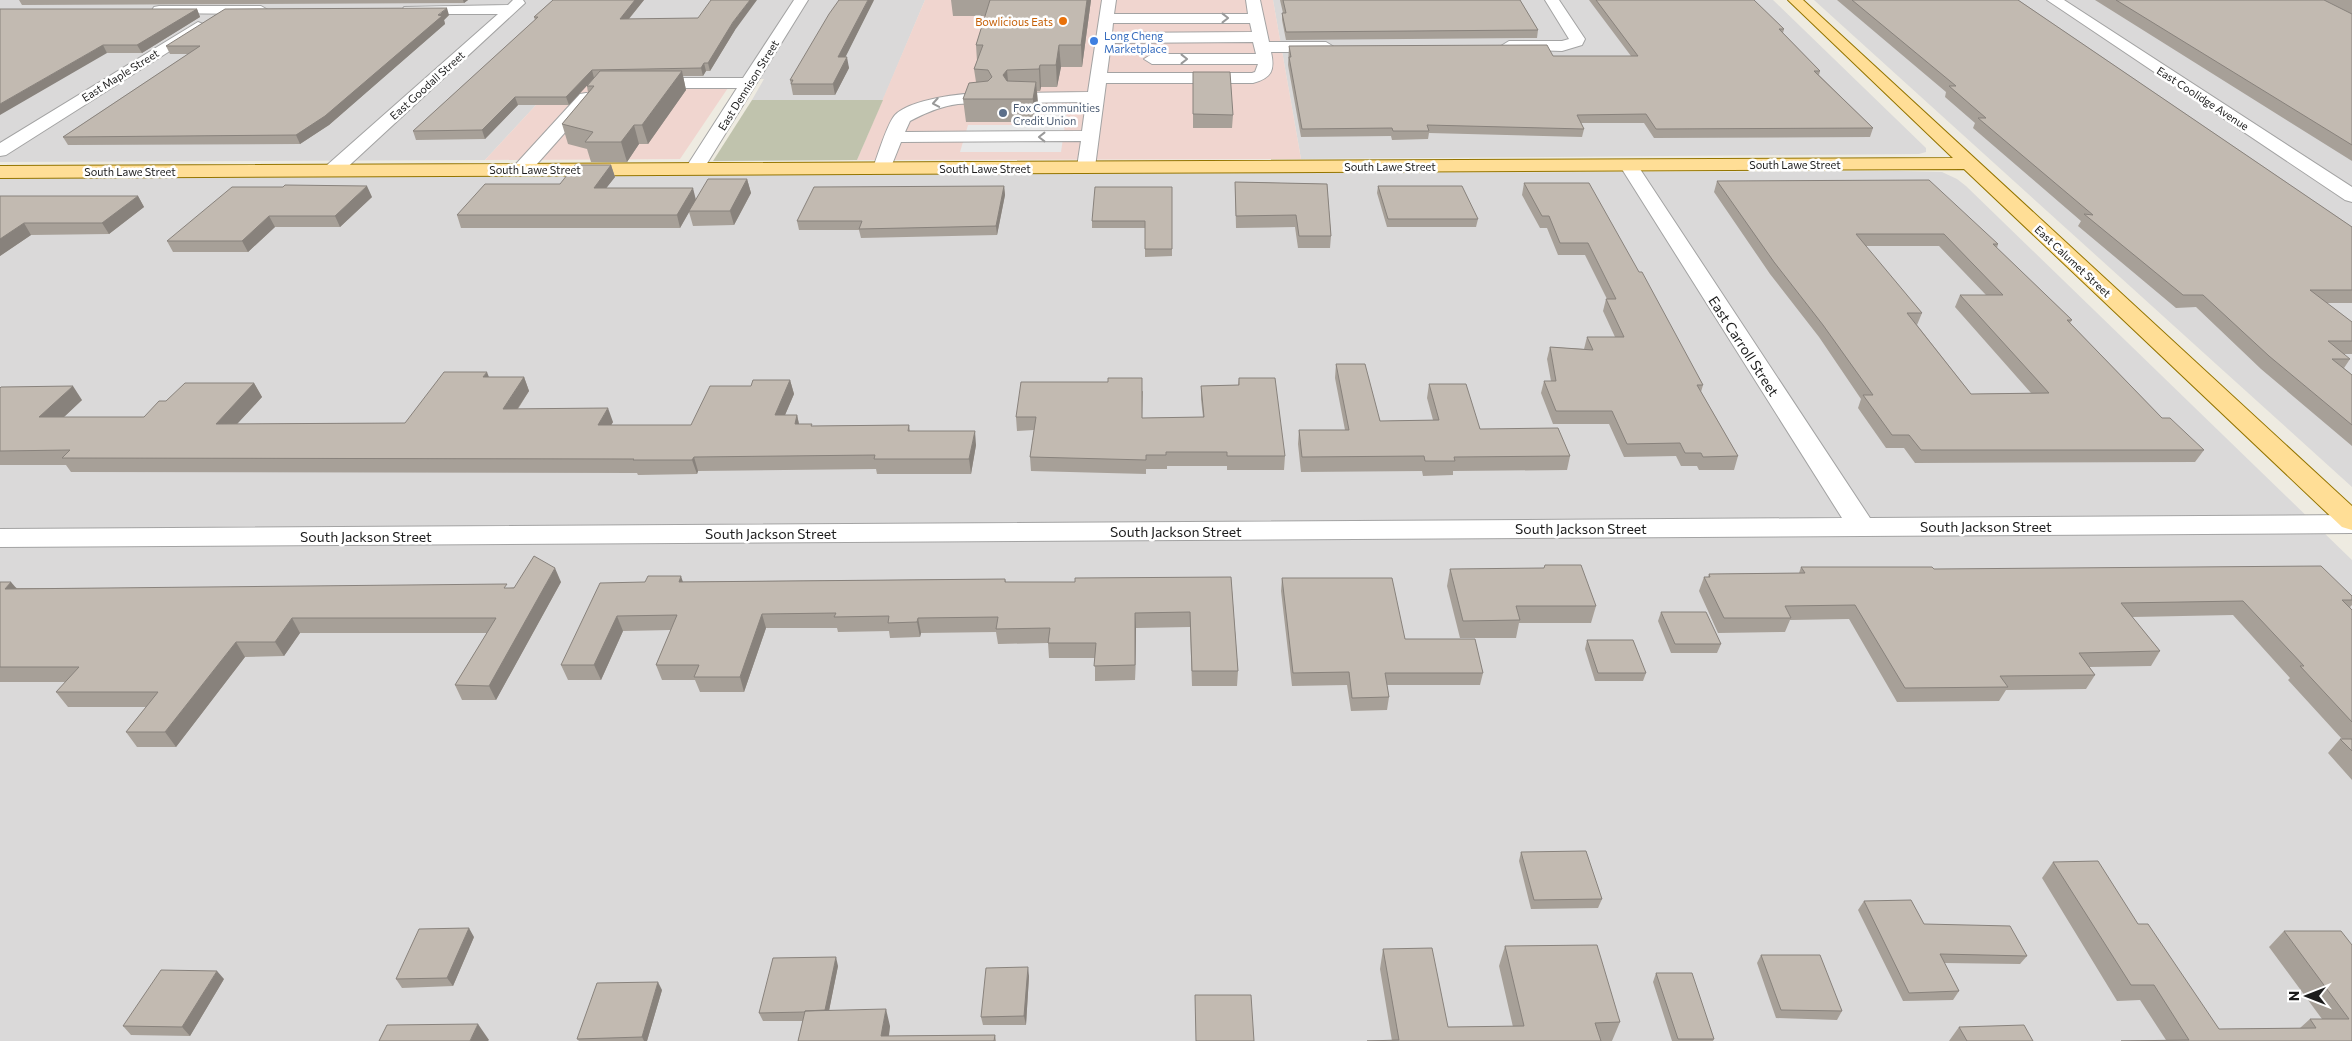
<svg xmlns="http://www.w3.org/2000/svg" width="2352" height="1041" font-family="Commissioner,sans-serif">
<rect width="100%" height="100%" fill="#eeebe1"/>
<path fill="#dad9d9" d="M0 0H925L883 100H752L764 79 561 78 485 160 0 162Z
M1273 0H1773L1926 148V152L1919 154 1301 159Z
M1814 0H2352V487L2216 364Z
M1902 171 1942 172 1957 179 1966 186 2352 560V1041H0V177Z"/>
<path fill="#f0d5cf" d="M925 0H1273L1301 159 857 160Z
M561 78 734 79 680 159 485 160Z"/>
<path fill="#c0c3ad" d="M752 100H883L857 160 713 161Z"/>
<path fill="#e8e8e8" d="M1046 104H1068L1061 152H960L968 125H1042Z"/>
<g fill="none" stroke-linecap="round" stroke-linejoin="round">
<defs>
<path id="minor" d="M513 0H523L525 3 340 174H326L324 170 326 166 498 14H409L402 10 404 7 508 5Z
M794 0H808L701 173H687L685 169 737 88H648L642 86 640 83 642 80 648 78H743Z
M1102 0H1116L1114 14H1248L1246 0H1260L1269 42H1326L1334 47 1326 52H1271C1275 70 1272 78 1253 83H1106L1095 167 1093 171H1079L1077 167 1081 141 901 142 889 172H875L873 168C878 155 887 124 895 115 911 99 962 93 984 93L990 94 992 98 990 102C980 104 969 103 958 104 941 106 925 113 910 121L905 132 1082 131 1086 102 1015 103 1009 102 1007 98 1009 94 1015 93 1088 92ZM1113 23H1250L1252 32 1112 33ZM1253 42 1256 54H1152L1144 59 1152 64H1258L1255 72 1252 73H1107L1111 43Z
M1545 0H1559L1585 39 1582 45 1562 51 1503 49 1501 46 1509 41H1562L1569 39Z
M2047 0H2064L2352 187V202L2345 200Z
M159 6H261L268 10 261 14 154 13 152 10 154 7Z
M198 22 203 24 206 27 203 30 6 155 0 156V143Z
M586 93 592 94 594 98 592 102 529 173H515L513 169 515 165 580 94Z
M1629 160 1636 162 1638 166 1870 518 2352 515V533L0 547V529L1842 518 1620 166 1622 162Z"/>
<path id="major" d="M1788 0H1803L2352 506V530L2342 527 1964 169 0 178V166L1953 158Z"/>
</defs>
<use href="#minor" stroke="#a3a3a3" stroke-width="2"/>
<use href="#major" stroke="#947500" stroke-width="2"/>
<use href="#minor" fill="#fff" fill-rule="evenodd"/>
<use href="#major" fill="#ffde96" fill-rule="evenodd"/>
</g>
<path fill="#a7a098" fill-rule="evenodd" d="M19 0H468L464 3 22 5Z
M553 0H644L629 19 735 30 710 71H706L703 76H683L686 90 648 144H639L627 162H591L587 149 568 144 562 124 588 93 587 86 594 78 569 105H518L485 139 416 140 413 131 535 20 534 17Z
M874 0 845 57 849 68 835 95H793L790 80Z
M951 0H1091L1082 67H1061L1057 87H1041L1040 91H1037L1038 105 1034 122H966L963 99 976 82 974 69 977 61 976 45 985 16H953Z
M1280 0H1520L1538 30 1537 38 1286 40 1282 20V13H1283Z
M1589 0H1754L1784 29 1783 33 1820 71 1819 75 1873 128 1870 137 1654 138 1644 123H1581L1584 129 1582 137 1429 133 1428 139 1392 140 1391 136 1301 137 1288 65 1289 46 1553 56H1631Z
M1837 0H2018L2352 227V303H2327L2352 322V354H2343L2350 359 2344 368 2352 375V446L2261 369 2196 307 2176 308 2078 226 2081 221 1973 128 1975 123 1945 97 1946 92Z
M2095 0H2352V161Z
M0 9H197L200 17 142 53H107Z
M449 15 444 20 445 24 329 125 300 144 68 145 63 137 188 54H170L166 46Z
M1193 72 1233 115 1232 128H1193Z
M611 165 615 177 606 188 696 199 747 179 751 193 734 225 693 226 689 212 680 228H461L457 215 560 184Z
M1717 181 1998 244 1997 248 2072 320 2070 323 2162 418 2204 450 2195 462 1915 463 1904 448H1886L1858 408 1861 399 1819 337 1770 274 1714 192ZM1865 246H1939L1986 295H1960L1955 307 2031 393 1971 394 1917 325 1922 313Z
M1235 182 1327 184 1331 236 1330 248H1298L1295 227 1236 228Z
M1524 183 1639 272 1703 385 1701 392 1738 456 1734 470H1699L1697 466H1681L1676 456 1624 457 1609 424H1553L1541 393 1544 381H1551L1547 359 1550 347 1584 349 1587 337H1615L1603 311 1606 299H1607L1585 255H1558L1547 228H1540L1522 195Z
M1004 186 1005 195 997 235 861 238 859 230H799L797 221Z
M1378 186 1478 219 1476 227H1387L1377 193Z
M283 187 372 197 340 227H275L248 252H173L167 241Z
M1172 187V256L1145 257V228H1092V221Z
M0 196H138L144 207 109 234 31 235 0 256Z
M1336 364 1380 421 1433 420 1427 398 1429 384 1480 429 1570 456 1567 470 1453 471V475L1423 476 1422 471 1301 472 1298 444 1299 430H1345L1335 378Z
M489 377H524L529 391 518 409 613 422 611 425H691L751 386 790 380 794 394 785 415H797L799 424 812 426 909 425 910 431 976 445 971 474H877L876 469 698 471 697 474 638 475 637 473 71 472 66 465H0V388L82 400 64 417H144L166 401 254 383 262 397 237 424 405 423Z
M1239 378 1285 456 1284 470H1227V466H1167V469H1146V474L1031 471 1030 457 1034 430 1017 431 1016 417 1143 391 1142 418 1203 417 1201 399V386L1238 385Z
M1801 567 1934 569 2352 596V605L2350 607 2352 610V780L2328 753 2340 739H2342L2288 680 2290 678 2233 615 2132 617 2160 651 2151 666 2089 667 2095 675 2086 689 2006 690 1999 701 1897 702 1849 619 1790 620 1785 632 1718 633 1699 591 1704 577H1708L1709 574 1799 573Z
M1450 569 1596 606 1591 623H1519L1516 638H1460L1447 586Z
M1231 577 1238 671 1237 686H1192L1190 627 1136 628 1135 680 1095 681V658H1049L1048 643 998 644 996 632 921 633 920 637 890 638 889 631 838 632 837 628H766L744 692H700L695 680H662L656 665 671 630 623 631 601 680H568L561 665 645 582 1005 579 1006 582H1075Z
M1282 578 1405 639 1483 673 1480 685H1387L1389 697 1387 710 1351 711 1347 685 1292 686 1281 591Z
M0 582 17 588H509L561 582 496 700H462L455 685 487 633H300L284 656 245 657 176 747H137L126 732 146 707H68L56 692 66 682H0Z
M1661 612 1721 644 1717 653H1671L1658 621Z
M1587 640 1646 673 1643 681H1595L1585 649Z
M1521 852 1602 899 1598 908 1531 909 1519 861Z
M2053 862 2138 924 2219 1029 2300 1028 2310 1019H2322L2269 947 2284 931 2352 945V1041L2166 1040 2140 1000 2117 1001 2042 878Z
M1864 901 1924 924 2027 956 2020 964 1944 963 1959 991 1953 1000 1903 1001 1858 910Z
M474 937 453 986 402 988 396 979Z
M1505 946 1620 1022 1612 1041H1367H1392L1380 969 1383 949 1448 1027H1513L1499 966Z
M1761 955 1842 1011 1837 1020 1776 1018 1757 963Z
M838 966 829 1010 890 1026 889 1036 995 1035 996 1041H798L803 1021H763L759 1013Z
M1656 973 1714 1039 1713 1041H1672L1653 982Z
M1029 976 1026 1025H983L981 1017Z
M224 979 190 1036 131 1035 123 1026Z
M662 990 647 1041H579L577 1039Z
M1959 1027 2033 1041H1949Z"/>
<path fill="#88827c" d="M463 0H468L464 3Z
M635 0H644L622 27 620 19Z
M750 0H757L735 30 710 71 708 63 733 22Z
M868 0H874L840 68 838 57Z
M1087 0H1091L1082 67 1081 45Z
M447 8 449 15 444 20 445 24 329 125 300 144 296 135Z
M197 9 200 17 142 53 137 45Z
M103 45 107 53 0 115V104Z
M1059 45 1061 67 1057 87 1056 65Z
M847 57 849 68 835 95 833 84Z
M704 63 706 71 703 76 701 68Z
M1040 65 1041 87 1040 91 1039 69Z
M592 70 594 78 569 105 566 97Z
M1007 70 1009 92 1003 75Z
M682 71 686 90 648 144 642 125Z
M1036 82 1038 105 1034 122 1033 99Z
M515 97 518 105 485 139 482 130Z
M634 125 639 144 627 162 621 142Z
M611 165 615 177 597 200 594 188Z
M747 179 751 193 734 225 730 211Z
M367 186 372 197 340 227 335 216Z
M1004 186 1005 195 997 235 996 226Z
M693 188 696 200 680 228 677 215Z
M138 196 144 207 109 234 102 223Z
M269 216 275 227 248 252 242 241Z
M24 223 31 235 0 256V239Z
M487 372 492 385 483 377Z
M524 377 529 391 508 423 503 409Z
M790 380 794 394 779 429 775 415Z
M254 383 262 397 224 438 216 424Z
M73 386 82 400 49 431 39 417Z
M608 408 613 422 603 439 598 425Z
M797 415 800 429 795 424Z
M975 431 976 445 971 474 969 459Z
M694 457 698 471 697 474 692 460Z
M555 568 561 582 496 700 489 686Z
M681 576 686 591 679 582Z
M11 582 23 596 5 589Z
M1135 613 1136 628 1135 680Z
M762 614 766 628 744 692 740 677Z
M617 616 623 631 601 680 594 665Z
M292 618 300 633 284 656 275 642Z
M918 618 921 633 920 637 917 622Z
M236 642 245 657 176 747 165 732Z
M469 928 474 937 453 986 447 978Z
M836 957 838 966 827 1021 824 1012Z
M1028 967 1029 976 1026 1025 1024 1016Z
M217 971 224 979 190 1036 182 1027Z
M658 982 662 990 647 1041H644L642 1037Z
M886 1009 890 1026 888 1041 881 1036Z
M478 1024 489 1040 488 1041H470Z"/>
<path fill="#c2bab1" stroke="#88827c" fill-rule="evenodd" d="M553 0H635L620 19 698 18 711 0H750L733 22 708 63H704L701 68 592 70 566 97H515L482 130 413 131 538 17H534Z
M839 0H868L838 57H847L833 84H791L793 80H790L829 14Z
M990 0H1087L1081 45H1059L1056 65H1040L1039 69 1007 70 1003 75 1007 81 1036 82 1033 99H963L969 83 988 81 992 77 988 70 974 69 983 45H976Z
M1283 0H1520L1538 30 1286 32 1282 13H1286Z
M1596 0H1754L1784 29H1779L1820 71H1814L1873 128 1656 129 1646 114 1577 115 1584 129 1427 125 1429 131H1393L1392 128 1302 129 1289 57H1291L1289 46 1547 45 1553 56H1638Z
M1852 0H2018L2352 227V290H2310L2352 322V341H2328L2350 359H2332L2352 375V425L2269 356 2203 295H2183L2084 214 2093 215 1978 118H1986L1949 86H1956Z
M2116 0H2324L2352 14V145Z
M447 8 438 15 442 16 325 116 296 135 63 137 200 46H166L225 9Z
M0 9H197L137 45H103L0 104Z
M600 71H682L642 125H634L621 142H585L593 132 562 124 594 86H587Z
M1193 72H1230L1233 115 1193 114Z
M575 165H611L594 188H693L677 215H457L485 184H560Z
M708 179H747L730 211H689Z
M1929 180 1998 244H1993L2072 320H2067L2162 418H2170L2204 450H1921L1909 435H1892L1863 395H1873L1823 325 1774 262 1717 181ZM1856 234H1944L2003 295H1960L2049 393 1971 394 1907 313H1922Z
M1235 182 1327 184 1331 236H1299L1296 215 1236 216Z
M1524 183H1589L1639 272H1642L1703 385H1697L1738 456 1703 457 1701 453H1685L1680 443 1627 444 1612 411H1556L1544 381H1556L1550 347 1593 350 1587 337H1624L1606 299H1616L1588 243H1560L1549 216H1542Z
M285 185 367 186 335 216H269L242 241H167L232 187H283Z
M1004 186 996 226 859 229 862 221H797L814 187Z
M1378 186H1462L1478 219H1388Z
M1095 187H1172V249H1145V221H1092Z
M0 196H138L102 223H24L0 239Z
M1336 364H1365L1380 421 1439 420 1429 384H1466L1480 429 1558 428 1570 456 1454 457 1455 461H1425L1424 456 1302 457 1299 430H1349Z
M444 372H487L483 377H524L503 409 608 408 598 425H691L710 386H751L753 380H790L775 415H797L795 424H812L811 426 909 425 908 431H975L969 459H874L875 455 694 457 692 460H633L634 459 62 458 70 450 0 451V388L1 387 73 386 39 417H144L159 401H166L185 383H254L216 424 405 423Z
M1108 378H1142V418L1204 417 1201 386 1239 385V378H1275L1285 456H1227V452H1166V455H1146V460L1030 457 1036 417H1016L1021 382H1108Z
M534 556 555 568 489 686 455 685 496 618H292L275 642H236L165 732H126L158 692H56L79 667H0V582H11L5 589 507 584 504 588H514Z
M1545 565H1581L1596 606H1516L1520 620 1463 621 1450 569 1544 568Z
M2321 566 2352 596V600H2342L2352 610V722L2300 666H2304L2243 601 2121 603 2160 651 2079 653 2095 675 2000 676 2008 687 1905 688 1855 605 1785 606 1791 618H1724L1704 577H1710L1709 574 1805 573 1801 567H1932L1934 569Z
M648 576H681L679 582 1005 579V582H1075V578L1231 577 1238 671H1192L1190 612 1135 613V665L1094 666 1096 643H1048L1050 628 996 629 998 617 918 618 917 622 888 623 889 616 834 617 836 613 762 614 740 677H694L699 665H656L677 615 617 616 594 665H561L600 583 645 582Z
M1282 578H1392L1405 639H1475L1483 673H1385L1389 697 1352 698 1349 672 1293 673Z
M1661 612H1706L1721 644H1675Z
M1587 640H1633L1646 673H1598Z
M2340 739H2352V751Z
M1586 851 1602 899 1534 900 1521 852Z
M2098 861 2138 924H2148L2219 1029 2316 1028 2310 1019H2349L2284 931H2341L2352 945V1041H2121L2189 1040 2154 985H2131L2053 862Z
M1911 900 1924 924 2010 926 2027 956 1940 954 1959 991 1909 993 1864 901Z
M469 928 447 978 396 979 419 929Z
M1597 945 1620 1022 1595 1023 1601 1041H1367L1399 1040 1383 949 1432 948 1448 1027 1524 1026 1505 946Z
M1761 955H1820L1842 1011 1781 1010Z
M836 957 825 1010 805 1011V1012L759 1013 773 958Z
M1028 967 1024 1016 981 1017 986 968Z
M161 970 217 971 182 1027 123 1026Z
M1656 973H1692L1714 1039H1678Z
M658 982 642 1037 577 1039 597 983Z
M1195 995H1251L1254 1041H1196Z
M886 1009 881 1036 995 1035 994 1041H798L805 1011Z
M478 1024 470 1041H379L387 1025Z
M2024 1025 2033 1041H1967L1959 1027Z"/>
<defs><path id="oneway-chevron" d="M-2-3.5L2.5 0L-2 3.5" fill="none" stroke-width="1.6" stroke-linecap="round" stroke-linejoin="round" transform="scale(1.25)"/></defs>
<g stroke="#999">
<use href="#oneway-chevron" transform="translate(1225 18)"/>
<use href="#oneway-chevron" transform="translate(1184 59)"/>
<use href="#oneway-chevron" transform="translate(936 103) rotate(170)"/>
<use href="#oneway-chevron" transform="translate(1042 137) rotate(180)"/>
</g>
<circle fill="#e8710a" stroke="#fff" stroke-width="2" cx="1063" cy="21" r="5"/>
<circle fill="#3f7fe0" stroke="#fff" stroke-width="2" cx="1094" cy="41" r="5"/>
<circle fill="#5c6f8a" stroke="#fff" stroke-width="2" cx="1003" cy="113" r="5"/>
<g text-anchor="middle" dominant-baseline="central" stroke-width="5" stroke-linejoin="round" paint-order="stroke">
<g font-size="11" fill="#c56008" stroke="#fff" text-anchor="end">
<text x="1053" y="21">Bowlicious Eats</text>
</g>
<g font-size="11" fill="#366cbe" stroke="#fff" text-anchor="start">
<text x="1104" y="35">Long Cheng<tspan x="1104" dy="13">Marketplace</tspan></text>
</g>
<g font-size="11" fill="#1c1c1c" stroke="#fff">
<text transform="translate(120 75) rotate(-32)">East Maple Street</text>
<text transform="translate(427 85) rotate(-42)">East Goodall Street</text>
<text transform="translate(748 85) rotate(-58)">East Dennison Street</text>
<text transform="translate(2203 98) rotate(33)">East Coolidge Avenue</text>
<text x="1795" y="164">South Lawe Street</text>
<text x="1390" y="166">South Lawe Street</text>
<text x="985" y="168">South Lawe Street</text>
<text x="535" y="169">South Lawe Street</text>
<text x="130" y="171">South Lawe Street</text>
<text transform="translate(2073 261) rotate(43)">East Calumet Street</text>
</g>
<g font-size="11" fill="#4e5e75" stroke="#fff" text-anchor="start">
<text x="1013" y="107">Fox Communities<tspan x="1013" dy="13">Credit Union</tspan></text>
</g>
<g font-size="14" fill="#1c1c1c" stroke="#fff">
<text transform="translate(1744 346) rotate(57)">East Carroll Street</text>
<text x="1986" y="526">South Jackson Street</text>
<text x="1581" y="528">South Jackson Street</text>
<text x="1176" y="531">South Jackson Street</text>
<text x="771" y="533">South Jackson Street</text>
<text x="366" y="536">South Jackson Street</text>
</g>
</g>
<g transform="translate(2307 996) rotate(270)" stroke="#ffffff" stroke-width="4" paint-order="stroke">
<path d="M0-4L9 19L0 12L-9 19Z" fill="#1c1c1c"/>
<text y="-8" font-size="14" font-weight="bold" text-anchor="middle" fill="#1c1c1c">N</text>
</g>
</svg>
